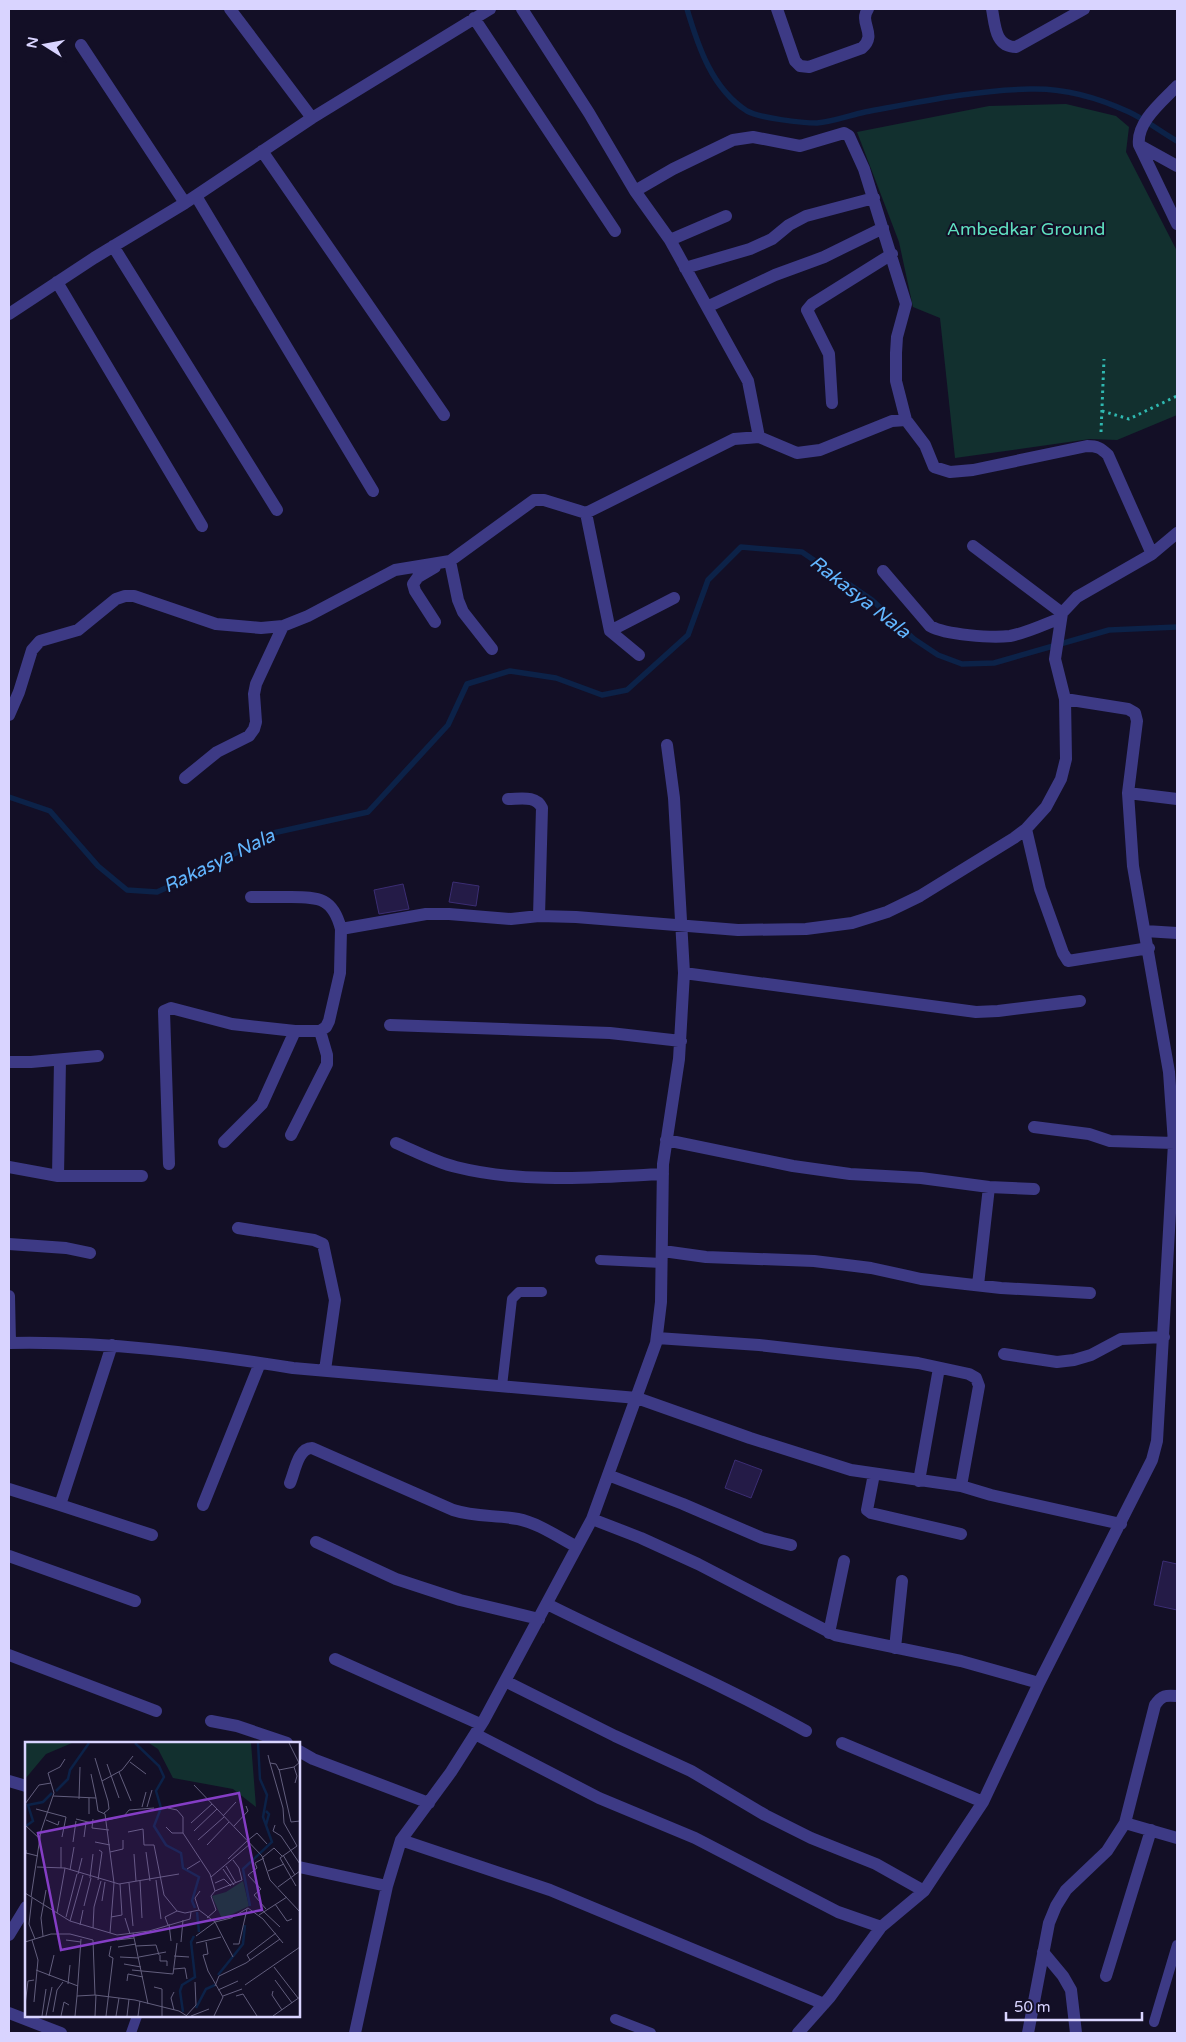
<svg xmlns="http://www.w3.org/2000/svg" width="1186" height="2042" font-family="'Varela Round',sans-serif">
<rect width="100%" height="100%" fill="#130f26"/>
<path fill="#12302f" d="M1066 104 1116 116 1129 127 1126 152 1177 251V415L1117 440 1090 439 955 458 940 318 913 307 899 242 857 132 989 106Z"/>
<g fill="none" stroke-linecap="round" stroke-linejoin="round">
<path stroke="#0c2248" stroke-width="5.5" d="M687 9C698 46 712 89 747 111 759 118 802 123 817 123 832 122 851 115 865 112 919 102 975 90 1030 89 1063 88 1099 98 1129 112 1146 120 1161 132 1177 141
M9 797 50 811 98 866 127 890 157 892 199 873 273 833 368 812 448 725 467 684 510 671 556 678 602 695 627 690 688 635 708 580 741 547 802 552 872 600 914 639 938 655 962 664 994 663 1109 630 1177 627"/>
</g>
<path fill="#241b47" stroke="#3b2d73" d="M453 882 479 886 476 906 449 902Z
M403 884 409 909 379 914 374 890Z
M735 1460 762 1470 751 1498 725 1488Z
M1163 1561 1177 1564V1610L1154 1605Z"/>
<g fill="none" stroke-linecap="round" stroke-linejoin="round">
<path stroke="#2fb8b0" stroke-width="3" stroke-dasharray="2.5 4" stroke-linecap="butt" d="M1102 411 1129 419 1177 396
M1101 432 1104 359"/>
<path stroke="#3d3a85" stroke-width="10" d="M600 1260 662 1263
M502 1386 512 1299 519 1292H542
M615 2019 651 2033
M1154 2022 1177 1945
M131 2033 137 2016"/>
<path stroke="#3d3a85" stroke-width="12" d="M230 9 312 118
M522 9 589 113 635 191 670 240 748 381 759 437
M777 9 795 61 800 66 809 67 862 48C878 34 858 23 868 9
M992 9C995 25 995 47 1016 47L1084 9
M474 18 615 231
M81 45 185 203
M1177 86C1163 101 1136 122 1139 145L1177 224
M1139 145 1177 166
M262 151 444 415
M635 191 673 169 733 140 753 137 800 146 844 133 849 136 864 169 906 304 897 337 896 353V381L906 420
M196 196 373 491
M670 240 726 216
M113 246 277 510
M685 268 750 249 772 239 789 225 806 216 874 198
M57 282 202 526
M707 307 775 275 824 257 883 228
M9 314 94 258 185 203 312 118 490 9
M832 403 829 354 807 310 812 304 892 254
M586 513 610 631 639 655
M973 546 1062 613
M450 561 458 600 463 612 492 649
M883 571 930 626C946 635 991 638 1010 636 1027 633 1045 624 1061 618
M435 622 415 591 413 584 418 577 435 567
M610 631 674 598
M9 715 19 692 32 650 40 641 78 630 116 599 125 596H134L216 624 261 628 283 626 308 616 395 570 450 561 534 500H544L586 513 734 439 759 437 797 453 820 450 892 421 906 420 925 445 934 467 950 472 973 470 1087 446C1097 446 1101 448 1108 455L1152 554
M185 778 217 752 249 736 254 729 256 722 254 694 256 684 283 626
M1128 793 1177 799
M508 799C520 799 536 795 542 808L539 916
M1026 829 1040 889 1063 953 1068 961 1149 948
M251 897C264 897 277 897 291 897 319 897 333 898 341 929
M1145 931 1177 933
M684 973 976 1012 998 1011 1080 1001
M390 1025 610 1033 681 1041
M9 1062H31L98 1056
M1034 1127 1089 1134 1110 1141 1174 1143
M291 1135 327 1064V1055L320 1031
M666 1140 793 1166 850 1174 921 1178 989 1187 1034 1189
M224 1142 262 1104 295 1031
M396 1143C415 1151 435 1162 456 1167 523 1184 595 1177 663 1174
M169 1164 164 1011 171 1008 232 1024 295 1031H320L326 1027 329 1021 340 973 341 929 426 914H449L511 919 539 916 576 917 738 930 806 929 852 923 887 912 920 896 1014 838 1026 829 1046 807 1061 779 1066 759 1065 699 1055 659 1062 613 1077 597 1152 554 1177 533
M9 1167 58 1176H142
M58 1176 60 1060
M238 1228 314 1240 323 1244 335 1300 325 1370
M9 1244 66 1248 90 1253
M663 1251 706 1257 814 1261 871 1268 921 1279 1001 1288 1090 1293
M978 1285 989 1187
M9 1296 10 1343
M657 1338 759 1345 918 1363 969 1374 976 1378 979 1386 961 1486
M9 1343C104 1341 199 1353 293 1368L637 1398 750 1438 851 1470 961 1486 991 1495 1121 1524
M1004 1354 1057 1362 1074 1360 1091 1355 1121 1339 1164 1337
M874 1474 867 1510 871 1513 961 1534
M608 1475 683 1504 762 1538 791 1545
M919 1481 939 1368
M290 1483C295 1471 298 1448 312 1448L453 1510C474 1517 496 1515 518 1519 538 1523 558 1537 577 1547
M9 1489 60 1505 112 1345
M60 1505 152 1535
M203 1505 260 1363
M592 1519 641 1538 698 1564 835 1635 961 1661 1039 1683
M316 1542 396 1579 460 1600 539 1619
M9 1556 135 1601
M547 1604C633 1647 722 1684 806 1731
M829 1633 844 1561
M895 1648 902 1581
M9 1655 156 1711
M335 1659 480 1724
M505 1681 615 1736 691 1771 765 1815 811 1838 876 1864 924 1891
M211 1721 237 1726 287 1743
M475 1734 599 1798 695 1838 838 1912 881 1927
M842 1743 983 1802
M299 1751 313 1759 429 1803
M9 1781 26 1786
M1125 1823 1177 1838
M401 1840 550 1890 824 2004
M299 1867 387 1886
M9 1935 26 1907
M1043 1952 1063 1976 1071 1990 1076 2033
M1106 1976 1151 1830
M9 2013 61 2033
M355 2033 387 1886 401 1840 451 1772 484 1720 592 1519 656 1343 661 1302 663 1164 679 1059 684 973 674 798 667 745
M798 2033 830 1997 881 1927 924 1891 983 1802 1039 1683 1152 1460 1157 1441 1174 1143 1169 1072 1133 866 1128 793 1137 721 1135 713 1128 709 1065 699
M1028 2033 1049 1923 1056 1906 1066 1890 1107 1851 1125 1823 1155 1705C1162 1695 1166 1695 1177 1696"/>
</g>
<g text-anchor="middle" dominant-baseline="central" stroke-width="4" stroke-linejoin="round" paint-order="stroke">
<g font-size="18" fill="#5fe0c0" stroke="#130f26">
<text x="1026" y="229">Ambedkar Ground</text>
</g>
<g font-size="19" font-style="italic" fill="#62b6ff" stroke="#130f26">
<text transform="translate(860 597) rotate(38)">Rakasya Nala</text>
<text transform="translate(219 861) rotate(-26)">Rakasya Nala</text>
</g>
</g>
<g transform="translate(25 1742)">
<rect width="275" height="275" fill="#130f26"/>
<path d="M0 1H47L21 12 0 37ZM124 1H226L231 65 208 47 148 36 133 7ZM218 139 224 164 197 177 187 154 201 150Z" fill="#12302f"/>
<path fill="none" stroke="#0c2248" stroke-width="2.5" d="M110 1 134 24 139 35 131 49 136 66 129 84 141 103 156 111 158 126 174 135 167 159 170 166M31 49 43 37 45 28 64 1M241 69 244 72 241 83M1 84 8 79 3 63 18 60 27 51M225 164 218 127 247 100 238 75 242 53 235 37 233 1M172 170 174 190M193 233 218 202 220 183M171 266 181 247 190 243M158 270 155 249 157 243 170 235 166 200 169 194"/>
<path fill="none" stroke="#625e7d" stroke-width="1" d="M264 1 274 21M243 13 245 21 251 22 254 28 269 25 275 20M70 16 83 59 84 67 79 71M105 20 121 32M245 21 258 66 259 81 272 104 255 116 271 144M82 22 94 56M269 25 272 34 270 41M254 27 266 80 275 79M94 30 106 59M66 32 71 56M77 39 97 28 108 14M169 43 237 114 245 138 275 170M28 54 71 56 73 69 80 72 89 141 85 191M54 57 55 25M0 62 14 43 26 41M117 65 121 50M122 65 127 48M143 66 152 68 158 75V91L185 132 190 149 186 154 191 168 182 176M11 67 41 75 37 95M64 72V56M198 74 211 60M51 77 67 81M68 77 67 86 84 88M21 78 33 83 34 79M82 78 99 74 104 68 129 66M166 81 187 62M0 83 15 97M250 83 248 89 256 94 275 122M209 84 223 69 221 64M141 85 147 91H158M169 89 192 67M103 90 118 87 119 103H129L139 153 152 169 160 171 174 168 190 180 206 176 223 166 238 177 258 201M59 95 61 80M173 98 199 75M222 99 232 91 242 102M48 100 51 79M70 100 85 103M182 103 204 80M1 108V111L13 114M85 110 98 107V98M121 110 125 139M109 112 111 139M258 113 270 133M238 115 249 106 257 114M239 116 230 121 232 126 223 133 236 147 229 153 241 167M203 117 222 99M201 124 211 141M12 125 40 126 94 142 154 132M36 126V105M162 127 175 119M198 127 209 143M45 128 49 105M243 129 259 122M53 132 57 116M186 135 225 102M65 136 68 112M73 138 77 110 74 108M131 138 136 177M115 139 117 176M104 141 108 184M190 141 199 137 206 144M253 145 275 129M190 149 217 138 214 126 208 118M0 151 45 179 92 193 124 189 165 177 166 170M6 155 16 89 29 51 23 31 35 25 40 17M7 156 4 182 10 197M77 159 80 140M250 162 262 179 267 177M59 164 66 136M174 168 170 156 175 149M238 169 255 185M32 171 40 126M234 173 262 155M41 175 52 132M86 175 97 173 95 142M100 176 105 192M45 179 58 133M144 182 146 199M55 183 58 168M143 183 140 175 152 169M68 186 69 165 76 139M108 191 123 262M18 194 16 176 21 148M171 194 190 180 208 215M7 198 13 218 9 260M41 198 56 200M92 198 109 196M0 200 26 192H45L68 198 70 253 110 258 154 269 162 274M156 200 158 178M181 200 183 212 178 213 183 229 198 255 189 274M171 201 196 195M208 202H214L222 167M111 204 131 203 134 213M93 205 111 202M135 213V219H142V224M149 214 164 215M95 215 114 216M114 215 141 210M225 218 222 213 251 191M99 222 116 225M249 225 273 256M149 227 160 226 162 237M11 228 53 244M107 228 148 232 152 201M24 234 29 213M250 238 267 261M102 239 103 232 118 235M43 242 45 223M220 243 275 205M190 244 194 234 221 221 255 197M129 245 137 247V274M193 248 213 239M248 249 247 253 257 268M149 250 146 256 149 268M52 254 56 197M198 254 217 247M211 254 218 252 232 274M0 263 3 239 9 238M28 270 32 248 38 240M17 274 21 247M21 274 27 245M36 274 39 260 44 263M50 274 52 254 70 253M70 274 71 253M81 274 88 216 84 214 86 204M91 274 94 256M102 274 104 257M113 274 115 259M161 274 171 263 170 240M166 274 184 267M248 274 275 255"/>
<path fill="#843dc5" fill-opacity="0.15" stroke="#843dc5" stroke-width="2.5" d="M214 51 237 168 36 208 13 91Z"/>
<rect width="275" height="275" fill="none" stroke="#d9d4ff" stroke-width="2.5"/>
</g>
<rect width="1186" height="2042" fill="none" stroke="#d9d4ff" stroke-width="20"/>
<g transform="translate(45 45) rotate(281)" stroke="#130f26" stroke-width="4" paint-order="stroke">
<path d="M0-4L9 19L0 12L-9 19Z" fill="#d9d4ff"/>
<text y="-8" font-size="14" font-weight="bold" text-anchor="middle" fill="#d9d4ff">N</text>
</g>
<path d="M1006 2012v8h136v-8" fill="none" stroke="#d9d4ff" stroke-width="2.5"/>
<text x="1014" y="2012" font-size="15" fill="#d9d4ff" stroke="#130f26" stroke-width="4" paint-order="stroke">50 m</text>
</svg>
